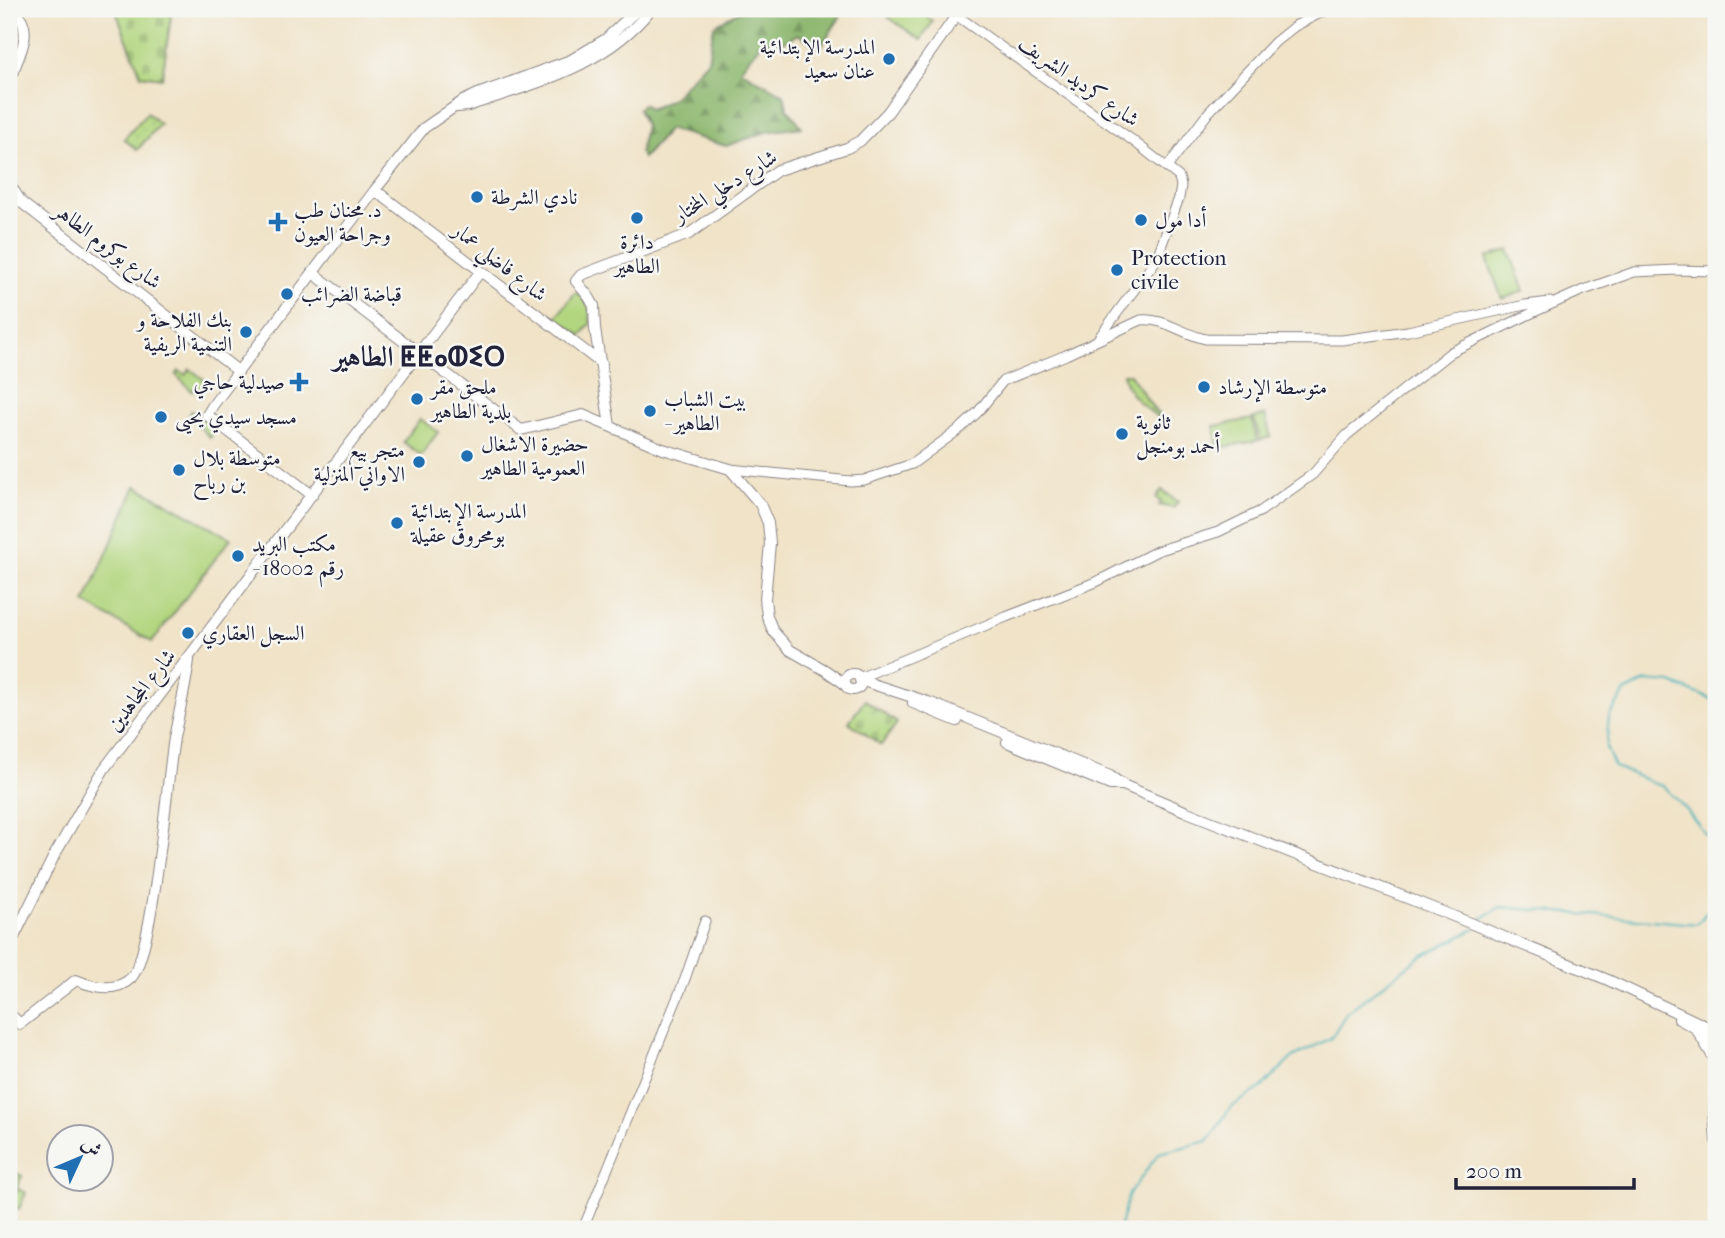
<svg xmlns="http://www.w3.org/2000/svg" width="1725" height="1238" font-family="'IM FELL French Canon',Amiri,'Noto Sans Tifinagh',serif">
<defs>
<pattern id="grass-dots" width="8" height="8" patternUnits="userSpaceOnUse" patternTransform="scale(1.75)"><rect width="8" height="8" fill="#b2d67f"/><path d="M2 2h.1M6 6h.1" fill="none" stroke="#99b76f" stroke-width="1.8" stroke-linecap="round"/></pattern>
<pattern id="forest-firs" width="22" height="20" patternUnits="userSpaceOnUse" patternTransform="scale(1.75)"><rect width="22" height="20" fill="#8db76e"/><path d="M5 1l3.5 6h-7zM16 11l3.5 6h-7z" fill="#73945c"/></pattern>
<pattern id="cemetery-stones" width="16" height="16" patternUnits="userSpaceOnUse" patternTransform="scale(1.75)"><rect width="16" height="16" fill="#b2d67f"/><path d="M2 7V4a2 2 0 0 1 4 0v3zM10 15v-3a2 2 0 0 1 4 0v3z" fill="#99b76f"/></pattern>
</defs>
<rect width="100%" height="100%" fill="#f6f6f2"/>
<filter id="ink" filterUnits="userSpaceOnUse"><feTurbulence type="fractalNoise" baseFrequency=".0143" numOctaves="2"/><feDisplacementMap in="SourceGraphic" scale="14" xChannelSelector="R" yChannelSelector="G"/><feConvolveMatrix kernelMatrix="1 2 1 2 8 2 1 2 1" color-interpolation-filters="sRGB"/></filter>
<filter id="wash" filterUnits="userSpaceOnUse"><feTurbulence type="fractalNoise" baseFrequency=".00686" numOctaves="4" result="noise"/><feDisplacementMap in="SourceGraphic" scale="28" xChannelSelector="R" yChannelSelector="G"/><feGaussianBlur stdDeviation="1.57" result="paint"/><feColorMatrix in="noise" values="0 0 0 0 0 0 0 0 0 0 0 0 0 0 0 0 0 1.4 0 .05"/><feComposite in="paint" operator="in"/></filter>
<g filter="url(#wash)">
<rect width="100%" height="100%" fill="#f0e3c8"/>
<path fill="url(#grass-dots)" stroke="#6a7c5d" stroke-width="2" d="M147 113 160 124 137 150 124 139Z
M1123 374H1130L1155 411 1168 422 1167 424C1148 409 1128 399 1123 374Z
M1162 490 1178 502 1173 508 1159 505 1161 502 1156 498Z"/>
<path fill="url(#forest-firs)" stroke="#586c54" stroke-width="2" d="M743 9H843L844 11 820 48 798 34 782 43 763 41 740 70 784 95 787 108 802 127 766 132 726 146 669 129 643 158 640 153 645 125 638 109 643 104 650 109 672 99 708 60 714 26Z"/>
<path fill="url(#cemetery-stones)" stroke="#6a7c5d" stroke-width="2" d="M115 9H172L162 78 141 75Z
M865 700 897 723 881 745 849 722Z"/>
<path fill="#b2d67f" stroke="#6a7c5d" stroke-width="2" d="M893 9H915L933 21 921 40 888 17Z
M1509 250 1524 291 1502 299 1487 258Z
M576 292 588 301 591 323 581 336 556 317Z
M190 369 206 381 198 393 194 389 192 391 176 375 179 371 185 375Z
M191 411 198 414 216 429 210 438 189 415Z
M1265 415 1271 437 1260 440 1254 418Z
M420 419 438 432 421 455 403 442Z
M1252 419 1257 441 1218 448 1214 426Z
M136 486 231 538 152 642 85 603Z
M9 1170 22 1176 11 1200 18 1189 26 1193 19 1209 9 1205Z"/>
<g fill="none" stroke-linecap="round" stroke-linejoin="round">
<path stroke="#3daeb7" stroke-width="2" d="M1716 701 1671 683 1646 681 1625 692 1609 716 1606 748 1615 767 1664 787 1686 809 1716 848
M1478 921 1500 907 1697 924 1716 901
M1119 1229 1129 1194 1159 1153 1208 1141 1230 1108 1262 1087 1293 1057 1331 1038 1347 1012 1420 957 1475 929"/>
</g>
</g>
<g filter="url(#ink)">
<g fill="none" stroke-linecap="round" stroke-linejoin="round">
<defs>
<path id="tertiary" d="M956 15 1132 140 1179 177 1181 186 1179 198 1156 260 1098 339
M1168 166 1208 113 1275 42 1295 26 1328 9
M730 469 851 481 864 480 912 464 961 428 978 412 1003 381 1066 355 1141 320C1163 317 1184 335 1206 339L1342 340 1408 331 1525 305 1550 302
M859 678 1006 617 1096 582 1157 551 1218 532 1261 511 1313 474 1347 435 1451 352 1532 313 1581 291 1634 272 1677 270 1716 271
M583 1229 685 979 705 921"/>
<path id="secondary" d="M9 81C18 57 37 29 13 9
M457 107 468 106C535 83 605 67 651 9
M9 164 10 183
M10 185 22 203
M375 190 602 364
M9 196 22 203 238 371
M313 273 521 430 583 415 663 449 730 469 760 504 768 523 770 543 765 599 767 616 773 631 790 650 825 670 845 684
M610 426 595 329 594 306 589 297 576 281 581 275 689 234 778 170 847 148 860 141 888 112 961 9
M312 495 207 415 213 405 375 190 424 128 463 101 478 94 571 60 606 39 638 9
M845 682a8 8 0 1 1 16 0a8 8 0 1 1-16 0Z
M860 680 931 703 1110 776 1123 785 1187 812 1448 914 1608 980 1716 1031
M913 703 957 721
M1007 742 1110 785H1123
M9 947 54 856 104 769 480 272
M9 1013 20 1024 76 980C93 987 116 993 131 978 153 956 167 780 174 738 179 712 186 686 189 660
M1679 1019 1716 1039
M1698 1032 1715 1060
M1715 1056 1716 1073
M1716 1086 1714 1113 1716 1141"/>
</defs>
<use href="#tertiary" stroke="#898282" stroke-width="11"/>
<use href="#secondary" stroke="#898282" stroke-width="12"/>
<use href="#tertiary" stroke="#fff" stroke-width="9"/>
<use href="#secondary" stroke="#fff" stroke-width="10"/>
</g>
</g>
<g fill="#1f6fb2" stroke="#f6f6f2" stroke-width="2.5">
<circle cx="889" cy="59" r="7"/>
<circle cx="477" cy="197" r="7"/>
<circle cx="637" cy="218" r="7"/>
<circle cx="1141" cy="220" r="7"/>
<path d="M274.5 211.5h7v7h7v7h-7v7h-7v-7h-7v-7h7z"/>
<circle cx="1117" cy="270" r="7"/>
<circle cx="287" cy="294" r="7"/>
<circle cx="246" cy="332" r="7"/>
<path d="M295.5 371.5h7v7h7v7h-7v7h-7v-7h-7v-7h7z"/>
<circle cx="1204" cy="387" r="7"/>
<circle cx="417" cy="399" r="7"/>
<circle cx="650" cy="411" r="7"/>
<circle cx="161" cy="417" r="7"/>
<circle cx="1122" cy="434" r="7"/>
<circle cx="467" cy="456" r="7"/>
<circle cx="419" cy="462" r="7"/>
<circle cx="179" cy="470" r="7"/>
<circle cx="397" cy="523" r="7"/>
<circle cx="238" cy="556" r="7"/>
<circle cx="188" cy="633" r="7"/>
</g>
<g text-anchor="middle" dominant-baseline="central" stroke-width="5" stroke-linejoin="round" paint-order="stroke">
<g font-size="21" fill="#22223b" stroke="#f6f6f2" text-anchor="start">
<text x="875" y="47" text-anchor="end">المدرسة الإبتدائية<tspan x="875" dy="24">عنان سعيد</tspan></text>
<text x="491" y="197">نادي الشرطة</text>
<text x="294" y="210">د. محنان طب<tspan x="294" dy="24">وجراحة العيون</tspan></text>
<text x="1155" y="220">أدا مول</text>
<text x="637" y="242" text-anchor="middle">دائرة<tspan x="637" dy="24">الطاهير</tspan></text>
<text x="1131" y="258">Protection<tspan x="1131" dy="24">civile</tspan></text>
<text x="301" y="294">قباضة الضرائب</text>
<text x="232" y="320" text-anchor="end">بنك الفلاحة و<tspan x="232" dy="24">التنمية الريفية</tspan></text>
<text x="285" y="382" text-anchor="end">صيدلية حاجي</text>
<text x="431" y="387">ملحق مقر<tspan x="431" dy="24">بلدية الطاهير</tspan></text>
<text x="1218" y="387">متوسطة الإرشاد</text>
<text x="664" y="399">بيت الشباب<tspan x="664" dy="24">- الطاهير</tspan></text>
<text x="175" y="417">مسجد سيدي يحيى</text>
<text x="1136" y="422">ثانوية<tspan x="1136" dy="24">أحمد بومنجل</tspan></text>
<text x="481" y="444">حضيرة الاشغال<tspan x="481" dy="24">العمومية الطاهير</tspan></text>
<text x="405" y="450" text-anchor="end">متجر بيع<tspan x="405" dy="24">الاواني المنزلية</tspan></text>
<text x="193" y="458">متوسطة بلال<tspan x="193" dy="24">بن رباح</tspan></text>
<text x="411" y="511">المدرسة الإبتدائية<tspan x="411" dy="24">بومحروق عقيلة</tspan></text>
<text x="252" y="544">مكتب البريد<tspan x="252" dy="24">- رقم 18002</tspan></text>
<text x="202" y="633">السجل العقاري</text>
</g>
<g font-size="21" fill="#22223b" stroke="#f6f6f2">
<text transform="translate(1079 81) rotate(35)">شارع كرديد الشريف</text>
<text transform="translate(725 186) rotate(-32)">شارع دخلي المختار</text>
<text transform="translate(108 246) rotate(37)">شارع بوكروم الطاهر</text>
<text transform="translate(500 262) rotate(38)">شارع فاضلي عمار</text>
<text transform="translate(141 690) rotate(-52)">شارع المجاهدين</text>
</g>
<g font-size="28" font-weight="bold" fill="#22223b" stroke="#f6f6f2">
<text x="419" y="356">الطاهير ⵟⵟⴰⵀⵉⵔ</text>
</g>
</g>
<rect width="1725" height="1238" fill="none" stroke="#f6f6f2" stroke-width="35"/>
<g transform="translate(80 1158) rotate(46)"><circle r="33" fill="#f6f6f2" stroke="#a1a1a9" stroke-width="2"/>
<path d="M0-5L12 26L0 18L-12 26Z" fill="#1f6fb2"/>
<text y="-10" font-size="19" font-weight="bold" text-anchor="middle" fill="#22223b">ش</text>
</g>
<path d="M1456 1178v10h178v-10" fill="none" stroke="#22223b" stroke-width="3.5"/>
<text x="1466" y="1178" font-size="21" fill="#22223b" stroke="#f6f6f2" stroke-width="5" paint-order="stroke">200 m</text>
</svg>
